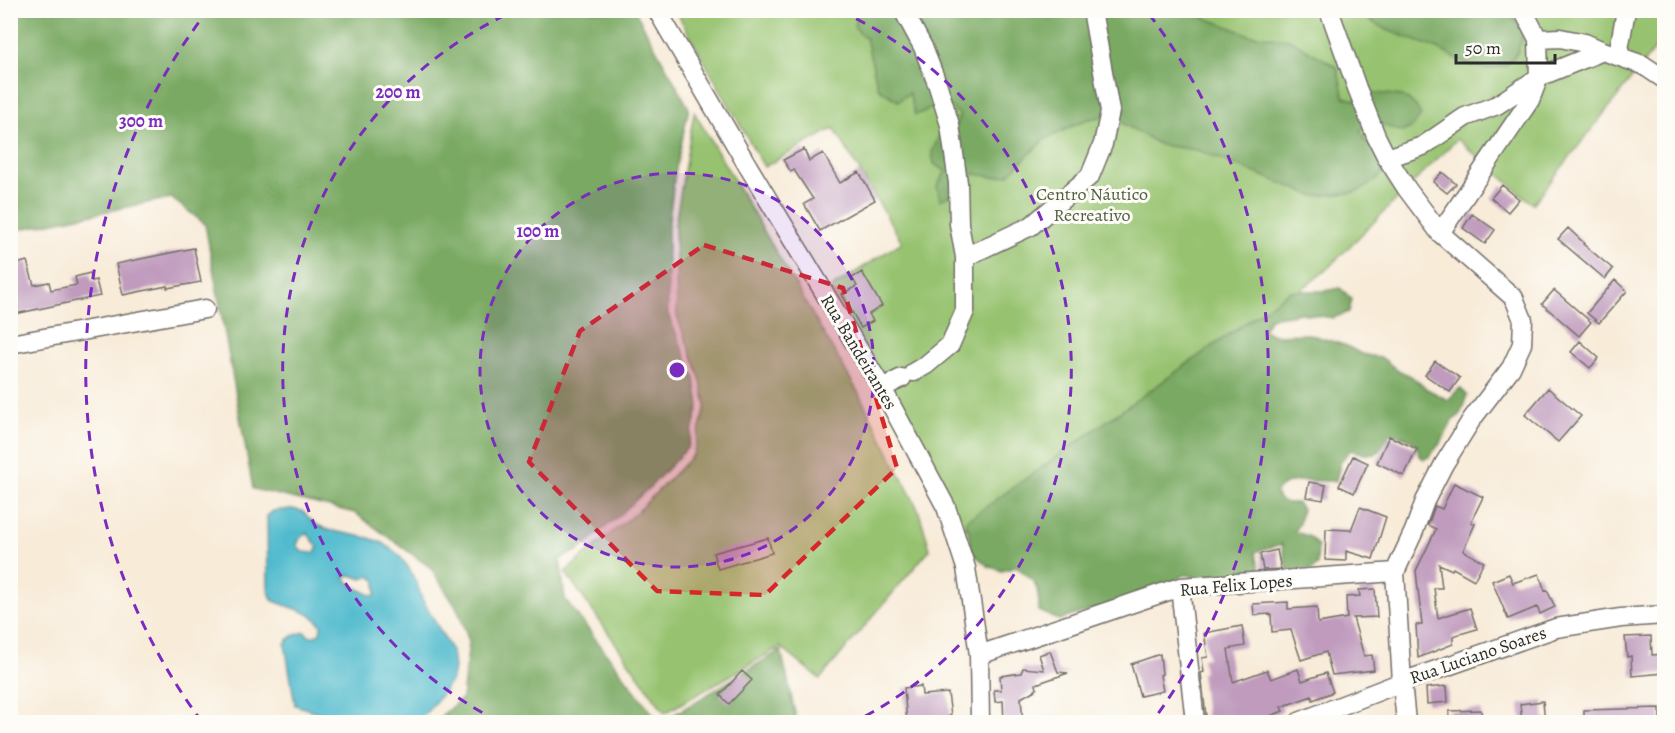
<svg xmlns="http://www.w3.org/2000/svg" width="1675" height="733" font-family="Alegreya,serif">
<rect width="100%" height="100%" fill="#fdfcf7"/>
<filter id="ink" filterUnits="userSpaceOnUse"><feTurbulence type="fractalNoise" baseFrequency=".0167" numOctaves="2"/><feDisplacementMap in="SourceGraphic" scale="12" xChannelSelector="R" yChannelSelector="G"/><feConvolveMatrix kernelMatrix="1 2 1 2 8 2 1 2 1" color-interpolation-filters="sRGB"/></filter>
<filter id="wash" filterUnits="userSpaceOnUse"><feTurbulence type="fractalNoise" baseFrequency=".008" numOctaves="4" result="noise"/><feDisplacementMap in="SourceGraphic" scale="24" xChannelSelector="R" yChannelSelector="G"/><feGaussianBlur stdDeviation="1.35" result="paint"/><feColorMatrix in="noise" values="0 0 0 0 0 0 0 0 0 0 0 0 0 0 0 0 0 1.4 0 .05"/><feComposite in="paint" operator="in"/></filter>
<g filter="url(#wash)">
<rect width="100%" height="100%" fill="#f8ebd8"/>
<path fill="#97c370" stroke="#61774e" stroke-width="1.5" d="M1664 10V37L1533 204 1457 139 1326 270 1260 323 960 532 831 288 902 242 834 128 764 167 676 11Z
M694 112 858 392 918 509 930 549 820 679 780 647 665 713 565 572 639 510 693 455 706 405 700 378 677 316 675 225Z"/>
<path fill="#79a962" stroke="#526a46" stroke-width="1.5" d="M855 10 1187 11 1250 35 1289 39 1337 67 1344 97 1354 100 1368 92 1403 96 1416 106 1421 116 1411 128 1402 132 1377 123 1360 130 1365 141 1384 156 1386 165 1384 171 1376 180 1361 190 1350 193 1314 196 1197 150 1160 145 1109 115 1085 120 1044 140 1008 175 994 177 968 173 954 194 940 200 937 186 946 171 934 164 932 152 943 127 954 128 960 115 946 103 915 115 909 93 898 101 878 88 866 38 862 36 854 26 857 16Z
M10 11H635L689 108 675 173 668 228V314L695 378 699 406 688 447 652 485 622 513 579 550 560 559 565 599 659 722H434L462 698 469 642 458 610 431 568 355 513 253 489 205 224 171 198 11 231Z
M1353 11H1511L1523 36 1517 53 1506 66 1488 69 1471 66 1438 49 1387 30Z
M1340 288 1352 299 1349 312 1333 318 1301 313 1270 318 1263 330 1274 335 1309 334 1347 346 1361 354 1382 358 1396 369 1412 377 1427 389 1448 400 1460 388 1467 395 1460 415 1453 420 1442 441 1429 457 1424 459 1420 456C1417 438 1405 436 1389 434L1380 450 1375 454H1365L1350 450 1341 461 1336 481C1318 482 1285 475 1275 493 1281 504 1286 503 1297 503L1302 509 1299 524 1294 531 1310 537 1318 546 1317 565 1312 570 1301 569 1288 572 1282 544 1255 552 1263 579 1199 582C1188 570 1179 575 1170 586L1059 620 1039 611C1039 586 1037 581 1016 567L1002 571 988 566 975 555 971 550 966 521 1290 291H1324Z
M781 650 797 722H662Z"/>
<path fill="#51bbcd" stroke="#3e737c" stroke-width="1.5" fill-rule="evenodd" d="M292 509 302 511 315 524 328 530 369 538 383 543 398 554 408 567 417 584 422 599 452 651 454 668 452 679 442 694 426 713 413 722H354L340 720 295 705 285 644C290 636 296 634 305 632L309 636H315L320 633 321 625C311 610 288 608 272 600L268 588 267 516 273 511ZM307 533 318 547 314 553 302 552 297 545 300 538ZM351 575 362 579 369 576 376 581V596C366 594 349 585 344 577Z"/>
<g id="blocks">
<path fill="#c09bbe" d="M804 149 809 161 823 153 840 183 859 172 875 200 820 231 804 204 813 199 794 170 791 172 783 160Z
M1442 172 1456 184 1447 193 1433 182Z
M1502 185 1519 199 1508 212 1491 198Z
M1472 214 1495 230 1485 244 1463 228Z
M1568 228 1584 243 1583 244 1613 269 1605 279 1558 239Z
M194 248 201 282 167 288V286L123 295 116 264Z
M27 261 34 285 49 282 51 290 77 285 75 277 90 273 92 281 96 280 100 296 10 315V292L16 291 10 272V266Z
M862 272 882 306 869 314 873 321 861 328 842 294 857 286 852 278Z
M1615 280 1627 291 1599 323 1587 313Z
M1554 290 1591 322 1579 336 1542 304Z
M1580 341 1599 358 1590 368 1571 352Z
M1435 361 1460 378 1450 392 1425 375Z
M1548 388 1581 416 1558 442 1525 415Z
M1389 436 1417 449 1404 476 1377 463Z
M1353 456 1368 463 1354 493 1339 486Z
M1309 482 1326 485 1323 500 1306 497Z
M1454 483 1483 497 1471 522 1475 524 1463 551 1484 562 1474 580 1453 568 1452 570 1439 564 1442 588H1434L1438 618 1470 608 1477 629 1453 636V644L1418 658 1416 625H1422L1416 571 1436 529 1428 525 1435 506 1442 509Z
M1360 507 1386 517 1373 559 1346 551V561L1325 560 1326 529 1351 530Z
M768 538 772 553 718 569 713 553Z
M1277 550 1281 569 1263 570 1260 554Z
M1509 574 1513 583 1539 574 1545 591 1547 590 1555 607 1540 614 1537 607 1508 619 1492 581Z
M1375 589 1377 617 1353 618 1364 656 1372 655 1374 670 1332 675 1326 652 1301 660 1291 630 1272 632 1271 614 1254 615 1253 604 1288 602V609L1317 607 1318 623 1347 618 1346 597 1360 596 1359 590Z
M1242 626 1245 646 1228 649 1233 682 1267 670 1271 679 1298 669 1302 681 1326 673 1333 692 1313 700 1312 696 1281 707 1283 711 1253 723H1208L1206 716 1201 673 1204 672 1202 658 1208 657 1204 633Z
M1651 636 1652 655 1665 654V673L1632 676 1631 656 1627 657 1625 637Z
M1050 651 1058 672 1068 673 1036 684 1037 689 1021 698 1023 723H1004L1003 701 995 702 994 690H1001L1000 676 1021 673 1023 668 1044 670 1039 655Z
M1160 654 1162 674 1160 675 1163 691 1140 696 1131 664Z
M742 671 752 680 729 704 720 695Z
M921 686 922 695 948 693 951 716 947 717V723H907L904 688Z
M1447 686 1448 702 1427 704 1426 688Z
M1543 701 1545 723H1522L1520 704Z
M1660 708V723H1584V710Z
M1481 710 1482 723H1449V711Z"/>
</g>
</g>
<g filter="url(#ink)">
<use href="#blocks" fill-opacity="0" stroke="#736e68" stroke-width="1.5"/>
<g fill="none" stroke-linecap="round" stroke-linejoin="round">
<defs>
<path id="minor" d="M657 10 749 168 882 388 946 507 966 568 975 627 979 655 980 722
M903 10 923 47 938 86 950 125 958 183 959 224 965 257V311L950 345 926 365 914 372
M1329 10 1357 88 1376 136 1387 158 1407 189 1440 233 1514 298 1523 320 1522 344 1511 368 1472 419 1444 464 1425 501 1414 531 1395 572 1402 682 1406 722
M1538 39 1560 38 1585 43 1603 51 1643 65 1664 79
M1618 55 1626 10
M1387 158 1423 146 1465 117 1497 105 1539 77 1603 51
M1440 233 1530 100 1539 77 1538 39 1523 10
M965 257 1031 226 1090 176 1103 144 1110 111 1092 10
M10 344 205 309
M882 388 902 378
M1180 587 1195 722
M979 655 1180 587 1395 572
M1299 722 1402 682 1556 628 1621 618 1664 615"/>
</defs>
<use href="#minor" stroke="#736e68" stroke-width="21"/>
<use href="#minor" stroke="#fff" stroke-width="18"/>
</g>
</g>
<path fill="#d62828" fill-opacity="0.2" stroke="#d62828" stroke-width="4.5" stroke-dasharray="12 8" stroke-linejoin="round" d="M704 245 843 288 897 468 765 595 657 591 529 462 580 331Z"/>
<circle cx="677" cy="370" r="197" fill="#7b2cbf" fill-opacity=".12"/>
<g fill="none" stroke="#7b2cbf" stroke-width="3" stroke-dasharray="10 8">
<circle cx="677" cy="370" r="197"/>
<path d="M498 721A394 394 0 0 1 514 11M840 11A394 394 0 0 1 856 721"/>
<path d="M202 722A591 591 0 0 1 205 14M1149 14A591 591 0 0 1 1152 722"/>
</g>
<g text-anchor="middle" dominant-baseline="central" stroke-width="6" stroke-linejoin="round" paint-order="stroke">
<g font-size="18" fill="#516043" stroke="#fdfcf7">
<text x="1092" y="194">Centro Náutico<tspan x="1092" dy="21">Recreativo</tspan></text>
</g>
<g font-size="18" fill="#2b2b2b" stroke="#fdfcf7">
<text transform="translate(859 352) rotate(59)">Rua Bandeirantes</text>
<text transform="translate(1236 585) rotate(-5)">Rua Felix Lopes</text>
<text transform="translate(1478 655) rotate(-19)">Rua Luciano Soares</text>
</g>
</g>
<circle cx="677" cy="370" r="9" fill="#7b2cbf" stroke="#fdfcf7" stroke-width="3"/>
<g font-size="18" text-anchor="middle" font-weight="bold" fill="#7b2cbf" stroke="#fdfcf7" stroke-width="6" stroke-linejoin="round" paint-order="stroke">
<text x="398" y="98">200 m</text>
<text x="141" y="127">300 m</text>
<text x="538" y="237">100 m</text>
</g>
<rect width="1675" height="733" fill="none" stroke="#fdfcf7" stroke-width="36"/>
<path d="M1456 54v9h99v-9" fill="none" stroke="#2b2b2b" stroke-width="3"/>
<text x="1465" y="54" font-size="18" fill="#2b2b2b" stroke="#fdfcf7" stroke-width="4.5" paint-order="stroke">50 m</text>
</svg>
